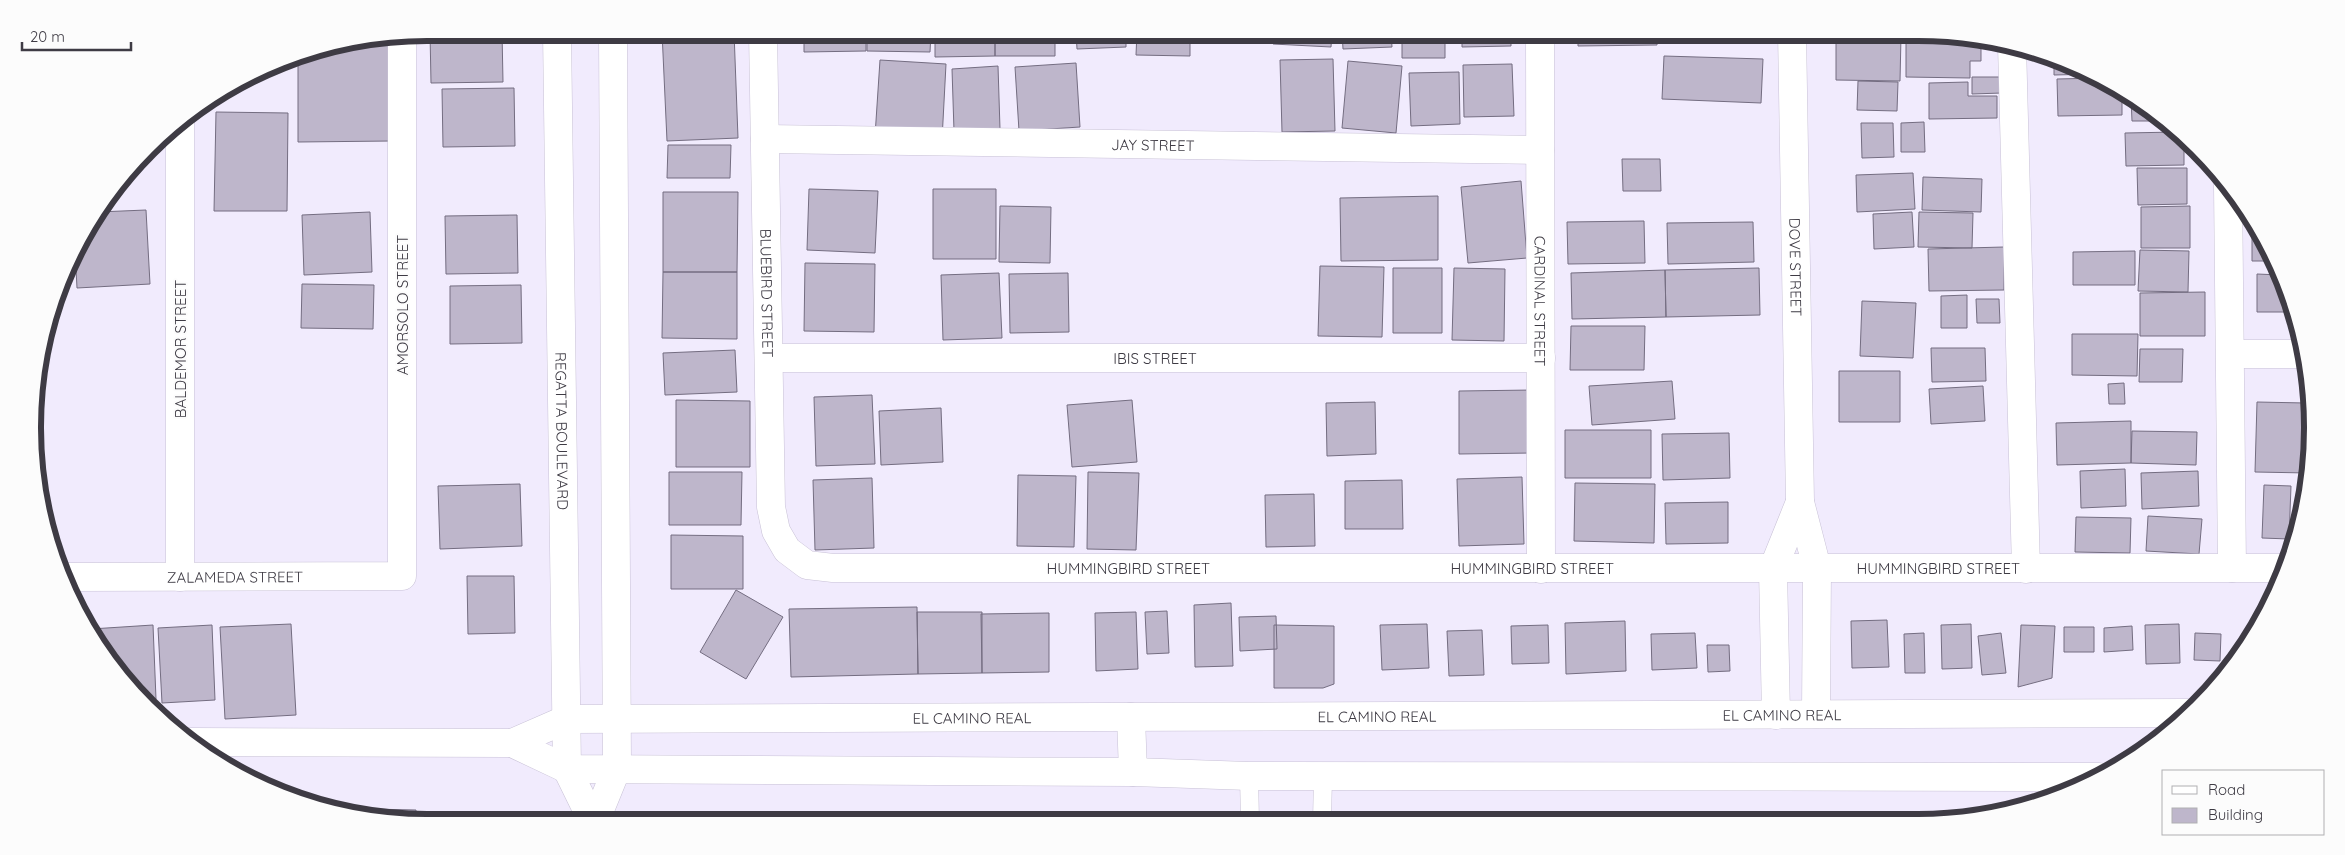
<svg xmlns="http://www.w3.org/2000/svg" width="2345" height="855" font-family="Quicksand,sans-serif">
<rect width="100%" height="100%" fill="#f1ebfd"/>
<path fill="#beb6cb" stroke="#746d81" d="M430 32H502L503 82 431 83Z
M662 32H734L738 138 667 141Z
M804 32H866V51L804 52Z
M867 32H931L930 52 867 51Z
M935 32H995V56L935 57Z
M995 32H1055V56H995Z
M1076 32H1126V47L1077 49Z
M1137 32H1190V56L1136 55Z
M1274 32H1332L1331 47 1273 44Z
M1342 32H1391L1392 47 1343 49Z
M1402 32H1445V58H1402Z
M1462 32H1511V46L1462 47Z
M1578 32H1657V45L1578 46Z
M1674 32H1727V36H1674Z
M1836 35 1901 36 1900 81 1836 80Z
M390 36 391 141 298 142V56L351 40Z
M1906 40 1981 41V61H1970V78L1906 77Z
M1664 56 1763 59 1761 103 1662 99Z
M1333 59 1335 131 1282 132 1280 60Z
M2054 59 2092 73 2094 74 2054 75Z
M880 60 946 64 942 140 875 136Z
M1348 61 1402 66 1396 133 1342 128Z
M1076 63 1080 127 1019 131 1015 67Z
M1512 64 1514 116 1464 117 1463 65Z
M998 66 1000 129 954 131 952 69Z
M1459 72 1460 124 1411 126 1409 73Z
M1972 77H2002V93L1972 94Z
M2100 78 2122 92V115L2058 116 2057 79Z
M1858 81 1898 82 1897 111 1857 110Z
M1968 82V96H1997V118L1929 119V83Z
M514 88 515 146 443 147 442 89Z
M2131 98 2158 114 2165 121H2132Z
M216 112 288 113 287 211H214Z
M1924 122 1925 152H1901V123Z
M1861 123H1893L1894 157 1862 158Z
M2177 132 2184 138V165L2126 166 2125 133Z
M668 145H731L730 178H667Z
M1622 159H1660L1661 191H1623Z
M2137 168H2187V204L2138 205Z
M1913 173 1915 209 1857 212 1856 175Z
M1923 177 1982 179 1981 212 1922 210Z
M1521 181 1527 258 1468 263 1461 187Z
M809 189 878 191 875 253 807 250Z
M933 189H996V259H933Z
M663 192H738L737 272H663Z
M1438 196V260L1341 261 1340 198Z
M1000 206 1051 207 1050 263 999 262Z
M2190 206V248H2141V207Z
M146 210 150 284 77 288 75 250 98 212Z
M370 212 372 272 304 275 302 215Z
M1912 212 1914 247 1874 249 1873 214Z
M1919 212 1973 213 1972 248 1918 247Z
M517 215 518 273 446 274 445 216Z
M2252 219 2259 230 2273 261H2252Z
M1644 221 1645 263 1568 264 1567 222Z
M1753 222 1754 262 1668 264 1667 223Z
M2004 247V290L1929 291 1928 249Z
M2140 250 2189 251 2188 292 2138 291Z
M2135 251V285H2073V252Z
M805 263 875 264 874 332 804 331Z
M1320 266 1384 267 1382 337 1318 336Z
M1393 268H1442V333H1393Z
M1454 268 1505 269 1504 341 1452 340Z
M1759 268 1760 315 1666 317 1665 270Z
M1665 270 1666 317 1572 319 1571 273Z
M663 272H737V339L662 338Z
M999 273 1002 338 943 340 941 275Z
M1068 273 1069 332 1010 333 1009 274Z
M2257 274 2280 275 2291 300 2294 312H2257Z
M302 284 374 285 373 329 301 328Z
M521 285 522 343 450 344V286Z
M2205 292V336H2140V293Z
M1967 295V328H1941V296Z
M1976 299H1999L2000 323H1977Z
M1862 301 1916 303 1913 358 1860 356Z
M1571 326H1645L1644 370H1570Z
M2072 334H2138L2137 376 2072 375Z
M1931 348H1985L1986 381 1932 382Z
M2140 349H2183L2182 382H2139Z
M735 350 737 392 665 395 663 353Z
M1839 371H1900V422H1839Z
M1672 381 1675 419 1592 425 1589 386Z
M2124 383 2125 404H2109L2108 384Z
M1983 386 1985 421 1931 424 1929 389Z
M1533 390V453L1459 454V391Z
M872 395 875 464 816 466 814 397Z
M676 400 750 401V467H676Z
M1132 400 1137 462 1072 467 1067 405Z
M1375 402 1376 454 1327 456 1326 403Z
M2257 402 2305 403 2304 456 2311 457 2308 473 2255 472Z
M941 408 943 462 881 465 879 411Z
M2131 421V463L2057 465 2056 423Z
M1565 430H1651V478H1565Z
M2132 431 2197 432 2196 465 2131 463Z
M1729 433 1730 478 1663 480 1662 434Z
M2125 469 2126 506 2081 508 2080 471Z
M2198 471 2199 506 2142 509 2141 473Z
M669 472H742L741 525H669Z
M1088 472 1139 473 1136 550 1087 549Z
M1018 475 1076 476 1074 547 1017 546Z
M1522 477 1524 544 1459 546 1457 479Z
M872 478 874 548 815 550 813 480Z
M1402 480 1403 529H1345V481Z
M1575 483 1655 484 1654 543 1574 541Z
M520 484 522 546 440 549 438 486Z
M2264 485 2291 486 2289 539 2262 538Z
M1314 494 1315 546 1266 547 1265 495Z
M1728 502V543L1666 544 1665 503Z
M2148 516 2202 519 2199 554 2146 551Z
M2076 517 2131 518 2130 553 2075 552Z
M671 535 743 536V589H671Z
M467 576H514L515 633 468 634Z
M736 590 783 617 746 679 700 652Z
M1231 603 1233 666 1195 667 1194 605Z
M917 607 918 674 791 677 789 609Z
M1167 611 1169 653 1147 654 1145 612Z
M917 612H982V673L918 674Z
M1136 612 1138 669 1096 671 1095 613Z
M1049 613V672L982 673 981 614Z
M1276 616 1277 649 1240 651 1239 617Z
M1887 620 1889 667 1852 668 1851 621Z
M1625 621 1626 671 1566 674 1565 623Z
M291 624 296 715 225 719 220 627Z
M1427 624 1429 668 1382 670 1380 625Z
M1971 624 1972 668 1942 669 1941 625Z
M2179 624 2180 663 2146 664 2145 625Z
M153 625 156 699 142 700 99 647 91 629Z
M212 625 215 700 162 703 158 628Z
M1274 625 1334 626V684L1323 688H1274Z
M1548 625 1549 663 1512 664 1511 626Z
M2021 625 2055 626 2052 678 2018 687Z
M2132 626 2133 650 2104 652V628Z
M2064 627H2094V652H2064Z
M1482 630 1484 675 1449 676 1447 631Z
M1695 633 1697 668 1652 670 1651 634Z
M1924 633 1925 673H1905L1904 634Z
M2001 633 2006 673 1982 675 1978 636Z
M2195 633 2221 634 2220 661 2194 660Z
M1707 645H1729L1730 671 1708 672Z
M324 808 416 810V821L326 809Z
M496 817V822H440V818Z"/>
<g fill="none" stroke-linecap="round" stroke-linejoin="round">
<defs>
<path id="lane" d="M1249 776 1250 821
M1322 821 1323 777"/>
<g id="street">
<path id="s1" d="M763 32 771 507 776 531 787 550 807 565 833 568H2283"/>
<path id="s2" d="M1540 32 1541 569"/>
<path id="s3" d="M1792 32 1800 502 1817 568 1816 714"/>
<path d="M2012 45 2026 569"/>
<path id="s4" d="M765 139 1540 150"/>
<path d="M2228 186 2232 568"/>
<path d="M2231 354H2304"/>
<path id="s5" d="M769 358H1541"/>
<path id="s6" d="M67 577 402 576V35"/>
<path d="M180 577V122"/>
<path d="M1776 715 1773 569 1800 502"/>
<path d="M1131 717 1133 772"/>
<path d="M567 769 593 822"/>
<path d="M595 822 617 768"/>
</g>
<g id="secondary">
<path id="s7" d="M557 32 567 769"/>
<path d="M613 32 617 768"/>
<path id="s8" d="M191 742 512 743 567 719 2187 713"/>
<path d="M512 743 567 769 1133 772 1249 776 2099 777"/>
</g>
</defs>
<use href="#lane" stroke="#c8c1d6" stroke-width="19"/>
<use href="#street" stroke="#c8c1d6" stroke-width="29"/>
<use href="#secondary" stroke="#c8c1d6" stroke-width="29"/>
<use href="#lane" stroke="#fff" stroke-width="18"/>
<use href="#street" stroke="#fff" stroke-width="28"/>
<use href="#secondary" stroke="#fff" stroke-width="28"/>
</g>
<g text-anchor="middle" dominant-baseline="central" stroke-width="4" stroke-linejoin="round" paint-order="stroke">
<g font-size="15" fill="#3e3b44" stroke="#fcfcfc">
<text stroke="none"><textPath href="#s4" startOffset="388">JAY STREET</textPath></text>
<text stroke="none"><textPath href="#s3" startOffset="235">DOVE STREET</textPath></text>
<text stroke="none"><textPath href="#s1" startOffset="261">BLUEBIRD STREET</textPath></text>
<text stroke="none"><textPath href="#s2" startOffset="269">CARDINAL STREET</textPath></text>
<text transform="translate(402 305) rotate(-90)">AMORSOLO STREET</text>
<text transform="translate(180 349) rotate(-90)">BALDEMOR STREET</text>
<text stroke="none"><textPath href="#s5" startOffset="386">IBIS STREET</textPath></text>
<text stroke="none"><textPath href="#s7" startOffset="399">REGATTA BOULEVARD</textPath></text>
<text stroke="none"><textPath href="#s1" startOffset="868">HUMMINGBIRD STREET</textPath></text>
<text stroke="none"><textPath href="#s1" startOffset="1678">HUMMINGBIRD STREET</textPath></text>
<text stroke="none"><textPath href="#s1" startOffset="1272">HUMMINGBIRD STREET</textPath></text>
<text stroke="none"><textPath href="#s6" startOffset="168">ZALAMEDA STREET</textPath></text>
<text stroke="none"><textPath href="#s8" startOffset="1596">EL CAMINO REAL</textPath></text>
<text stroke="none"><textPath href="#s8" startOffset="1191">EL CAMINO REAL</textPath></text>
<text stroke="none"><textPath href="#s8" startOffset="786">EL CAMINO REAL</textPath></text>
</g>
</g>
<path d="M0 0H2345V855H0ZM427 41H1918A386 386 0 0 1 2304 427V428A386 386 0 0 1 1918 814H427A386 386 0 0 1 41 428V427A386 386 0 0 1 427 41Z" fill="#fcfcfc" fill-rule="evenodd"/>
<path fill="none" stroke="#3e3b44" stroke-width="6" d="M427 41H1918A386 386 0 0 1 2304 427V428A386 386 0 0 1 1918 814H427A386 386 0 0 1 41 428V427A386 386 0 0 1 427 41Z"/>
<rect x="2162" y="770" width="162" height="65" fill="#fcfcfc" stroke="#b0afb2"/>
<rect x="2172" y="786" width="25" height="8" fill="#ffffff" stroke="#b0afb2"/>
<text x="2208" y="795" font-size="15" fill="#3e3b44">Road</text>
<rect x="2172" y="808" width="25" height="15" fill="#beb6cb" stroke="#b0afb2"/>
<text x="2208" y="820" font-size="15" fill="#3e3b44">Building</text>
<path d="M22 42v8h109v-8" fill="none" stroke="#3e3b44" stroke-width="2.5"/>
<text x="30" y="42" font-size="15" fill="#3e3b44" stroke="#fcfcfc" stroke-width="4" paint-order="stroke">20 m</text>
</svg>
